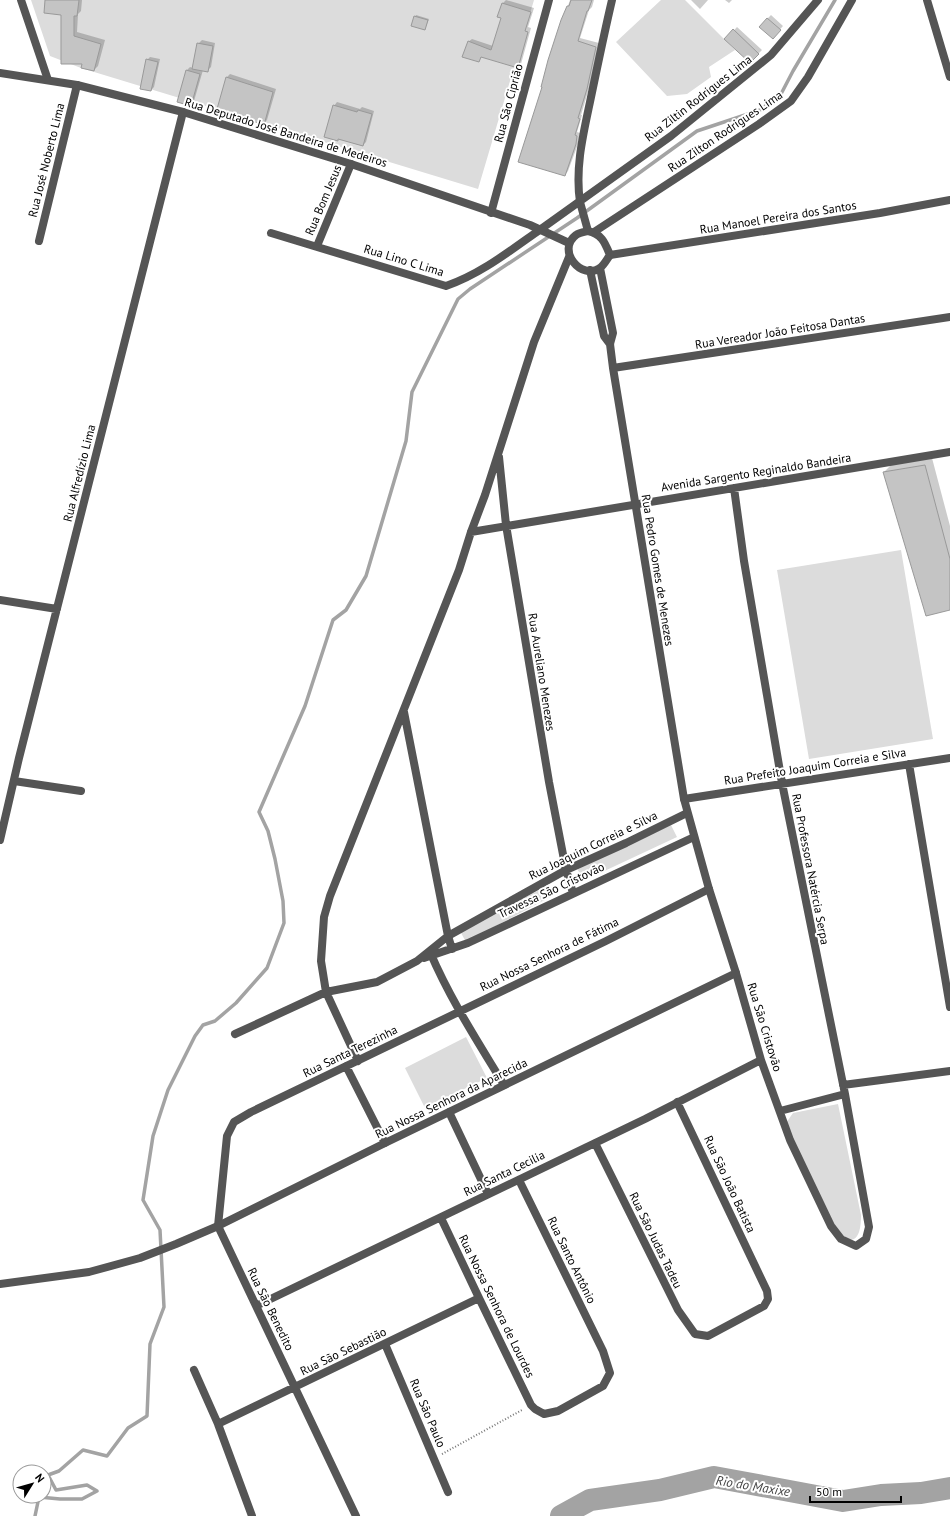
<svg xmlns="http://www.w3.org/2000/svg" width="950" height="1516" font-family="'PT Sans',sans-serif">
<rect width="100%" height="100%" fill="#fff"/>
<path fill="#dcdcdc" d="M31 0H534L478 189 81 68 50 56Z
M661 0H685L735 50 709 67 711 77 687 94 667 96 616 42Z
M901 550 933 739 809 759 777 570Z
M671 825 677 837 583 881 577 868Z
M549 885 554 895 466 942 460 931Z
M466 1037 487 1078 425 1108 405 1068Z
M838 1104 861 1215C861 1229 859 1248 840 1236L787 1127 786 1123 793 1113Z"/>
<path fill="#0003" d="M46 0H82L81 11 78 14 77 32 105 40 98 66 94 70 83 63 62 14Z
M506 0 534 8 528 27 531 28 521 64 517 67 482 56 478 61 468 42 472 39 493 46 502 18 499 17 503 3Z
M570 0H594L592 7 589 10 580 38 599 43 590 85 581 115H582L577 132 580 133 578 144 568 171 565 175 543 86 549 60Z
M691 0H708L700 9Z
M725 0H732L729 3Z
M416 15 429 19 425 29 412 25Z
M771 15 783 26 772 38 760 26Z
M737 27 762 50 750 62 726 39Z
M202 40 215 43 211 67 207 71 203 70 194 101 190 105 178 101 187 70 190 67 193 68 198 44Z
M150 57 160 59 154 87 151 90 147 60Z
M230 74 276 89 267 120 264 123 219 108 227 77Z
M337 102 360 109 362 107 374 111 366 142 363 145 339 139 337 140 334 106Z
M932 458 950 526V609L884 472 891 465Z"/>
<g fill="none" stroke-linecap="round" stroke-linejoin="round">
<path stroke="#a3a3a3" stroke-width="3.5" d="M35 1516 39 1497 60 1499H82L97 1491 87 1485 56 1490 48 1475 59 1471 83 1450 107 1456 128 1428 147 1416 150 1344 164 1307 160 1230 143 1200 153 1136 168 1090 195 1036 203 1025 215 1021 236 1003 267 968 284 923 283 901 275 859 268 831 259 812 305 706 333 620 346 610 366 576 406 441 412 392 458 299 470 289 577 218 697 131 760 110 781 94 793 71 835 0"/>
<path stroke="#a3a3a3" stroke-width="22" d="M561 1516 590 1500 660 1490 714 1477 843 1501 881 1495 921 1493 950 1488"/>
</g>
<path fill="#c4c4c4" stroke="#999" d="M45 0H79L77 16H74V36L101 44 94 71 81 68 82 64H61V15L44 13Z
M571 0H592L588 11H587L578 41 596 47 587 89 578 118 580 119 575 135 577 136 576 144 565 176 518 162 542 87H541L548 60 561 20 567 6H569Z
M502 3 531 12 525 31 528 32 518 68 481 57 479 62 462 57 468 41 491 50 501 18 497 17Z
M414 16 428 20 425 30 411 26Z
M767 18 781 30 773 39 759 27Z
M733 29 759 54 750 63 724 39Z
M197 43 213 46 208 72 192 69Z
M146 59 158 62 151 91 140 89Z
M186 70 200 74 191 106 177 102Z
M226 77 273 92 264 125 217 109Z
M333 105 357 112 358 110 372 114 363 146 338 139V141L324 137Z
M925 465 950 559V610L926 616 883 472Z"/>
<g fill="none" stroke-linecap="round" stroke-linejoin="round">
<path stroke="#777" stroke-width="2" stroke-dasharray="1 2" stroke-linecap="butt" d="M442 1454 522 1410"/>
<path stroke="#555" stroke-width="8" d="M21 0 48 80
M927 0 950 77
M580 202C575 168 583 135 590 102 597 68 604 34 612 0
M491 213 549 0
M271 233 446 286C481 274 511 250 541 229
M39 241 77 85
M317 246 351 164
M610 255 880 213 950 200
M499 457 506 525 549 782 566 870 573 893
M734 488 744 561 782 783 845 1094 869 1227 866 1239 856 1246 841 1239 831 1226 790 1140 761 1060 736 973
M471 532 950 452
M0 600 57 609
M404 712 448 936 452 949
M909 764 950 1007
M14 781 81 791
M684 799 950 758
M0 840 19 758 183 112
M430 952C450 999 478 1042 504 1085
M424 958 468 943 694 837
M235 1034 326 992 377 982 417 961 448 936 566 870 626 843 687 813
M358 1061 326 992 321 961 324 917 330 896 459 570 471 532 485 495 534 342 569 257
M346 1066 385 1143
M843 1085 950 1071
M780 1111 845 1094
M449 1112 488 1194
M595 1143 678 1310 695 1334 708 1336 764 1306 768 1299 767 1291 677 1102
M441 1218 479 1298 531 1405 535 1409 544 1414 558 1411 603 1386 610 1373 603 1351 519 1180
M256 1306 645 1119 761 1060
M385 1344 448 1492
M194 1370 218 1424 252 1516
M218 1424 479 1298
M356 1516 218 1226 227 1136 234 1122 251 1112 606 941 709 889"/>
<path stroke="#555" stroke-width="8" d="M0 73 77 85 183 112 351 164 530 225 569 243
M580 202 588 231
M541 229 671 136 771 55 818 0
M588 231C602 234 605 243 610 255 607 259 604 265 600 268 581 281 556 250 576 235 579 233 584 232 588 231Z
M594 232 759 124 791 101 808 77 852 0
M590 270 604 336 610 344
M613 368 950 317
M0 1284 89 1272 140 1258 176 1244 218 1226 385 1143 736 973 709 889 684 799 613 368 610 344 613 333 600 268"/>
</g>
<g text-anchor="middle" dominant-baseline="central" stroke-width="4" stroke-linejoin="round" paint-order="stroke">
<g font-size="12" fill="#000" stroke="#fff">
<text transform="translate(698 98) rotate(-38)">Rua Ziltin Rodrigues Lima</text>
<text transform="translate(508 103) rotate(-75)">Rua São Ciprião</text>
<text transform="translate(725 131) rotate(-34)">Rua Zilton Rodrigues Lima</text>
<text transform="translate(286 132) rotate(17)">Rua Deputado José Bandeira de Medeiros</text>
<text transform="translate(46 160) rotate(-76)">Rua José Noberto Lima</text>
<text transform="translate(323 200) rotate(-67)">Rua Bom Jesus</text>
<text transform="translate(778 217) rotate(-9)">Rua Manoel Pereira dos Santos</text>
<text transform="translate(404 260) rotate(17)">Rua Lino C Lima</text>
<text transform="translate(780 331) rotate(-9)">Rua Vereador João Feitosa Dantas</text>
<text transform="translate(756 472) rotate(-9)">Avenida Sargento Reginaldo Bandeira</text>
<text transform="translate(79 473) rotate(-76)">Rua Alfredízio Lima</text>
<text transform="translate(658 570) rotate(81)">Rua Pedro Gomes de Menezes</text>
<text transform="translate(542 672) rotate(81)">Rua Aureliano Menezes</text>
<text transform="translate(815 766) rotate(-9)">Rua Prefeito Joaquim Correia e Silva</text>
<text transform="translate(593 845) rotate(-26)">Rua Joaquim Correia e Silva</text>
<text transform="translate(811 869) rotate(79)">Rua Professora Natércia Serpa</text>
<text transform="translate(551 890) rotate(-25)">Travessa São Cristovão</text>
<text transform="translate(549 954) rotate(-26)">Rua Nossa Senhora de Fátima</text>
<text transform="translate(765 1027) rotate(73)">Rua São Cristovão</text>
<text transform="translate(350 1051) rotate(-26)">Rua Santa Terezinha</text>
<text transform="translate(451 1098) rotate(-26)">Rua Nossa Senhora da Aparecida</text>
<text transform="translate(504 1173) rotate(-26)">Rua Santa Cecilia</text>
<text transform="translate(730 1184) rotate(65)">Rua São João Batista</text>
<text transform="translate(656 1240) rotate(64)">Rua São Judas Tadeu</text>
<text transform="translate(572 1260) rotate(64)">Rua Santo Antônio</text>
<text transform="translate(497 1306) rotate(64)">Rua Nossa Senhora de Lourdes</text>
<text transform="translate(271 1309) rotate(64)">Rua São Benedito</text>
<text transform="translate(343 1351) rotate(-26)">Rua São Sebastião</text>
<text transform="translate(428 1413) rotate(67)">Rua São Paulo</text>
</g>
<g font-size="13" font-style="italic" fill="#444" stroke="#fff">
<text transform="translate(753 1486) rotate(9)">Rio do Maxixe</text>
</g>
</g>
<g transform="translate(32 1484) rotate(53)"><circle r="19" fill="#ffffff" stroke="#999999"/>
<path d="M0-3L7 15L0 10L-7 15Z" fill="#000000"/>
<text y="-6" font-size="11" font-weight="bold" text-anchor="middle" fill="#000000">N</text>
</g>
<path d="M810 1496v6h91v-6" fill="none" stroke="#000000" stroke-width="2"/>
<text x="816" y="1496" font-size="12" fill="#000000" stroke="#ffffff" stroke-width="3" paint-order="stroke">50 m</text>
</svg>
